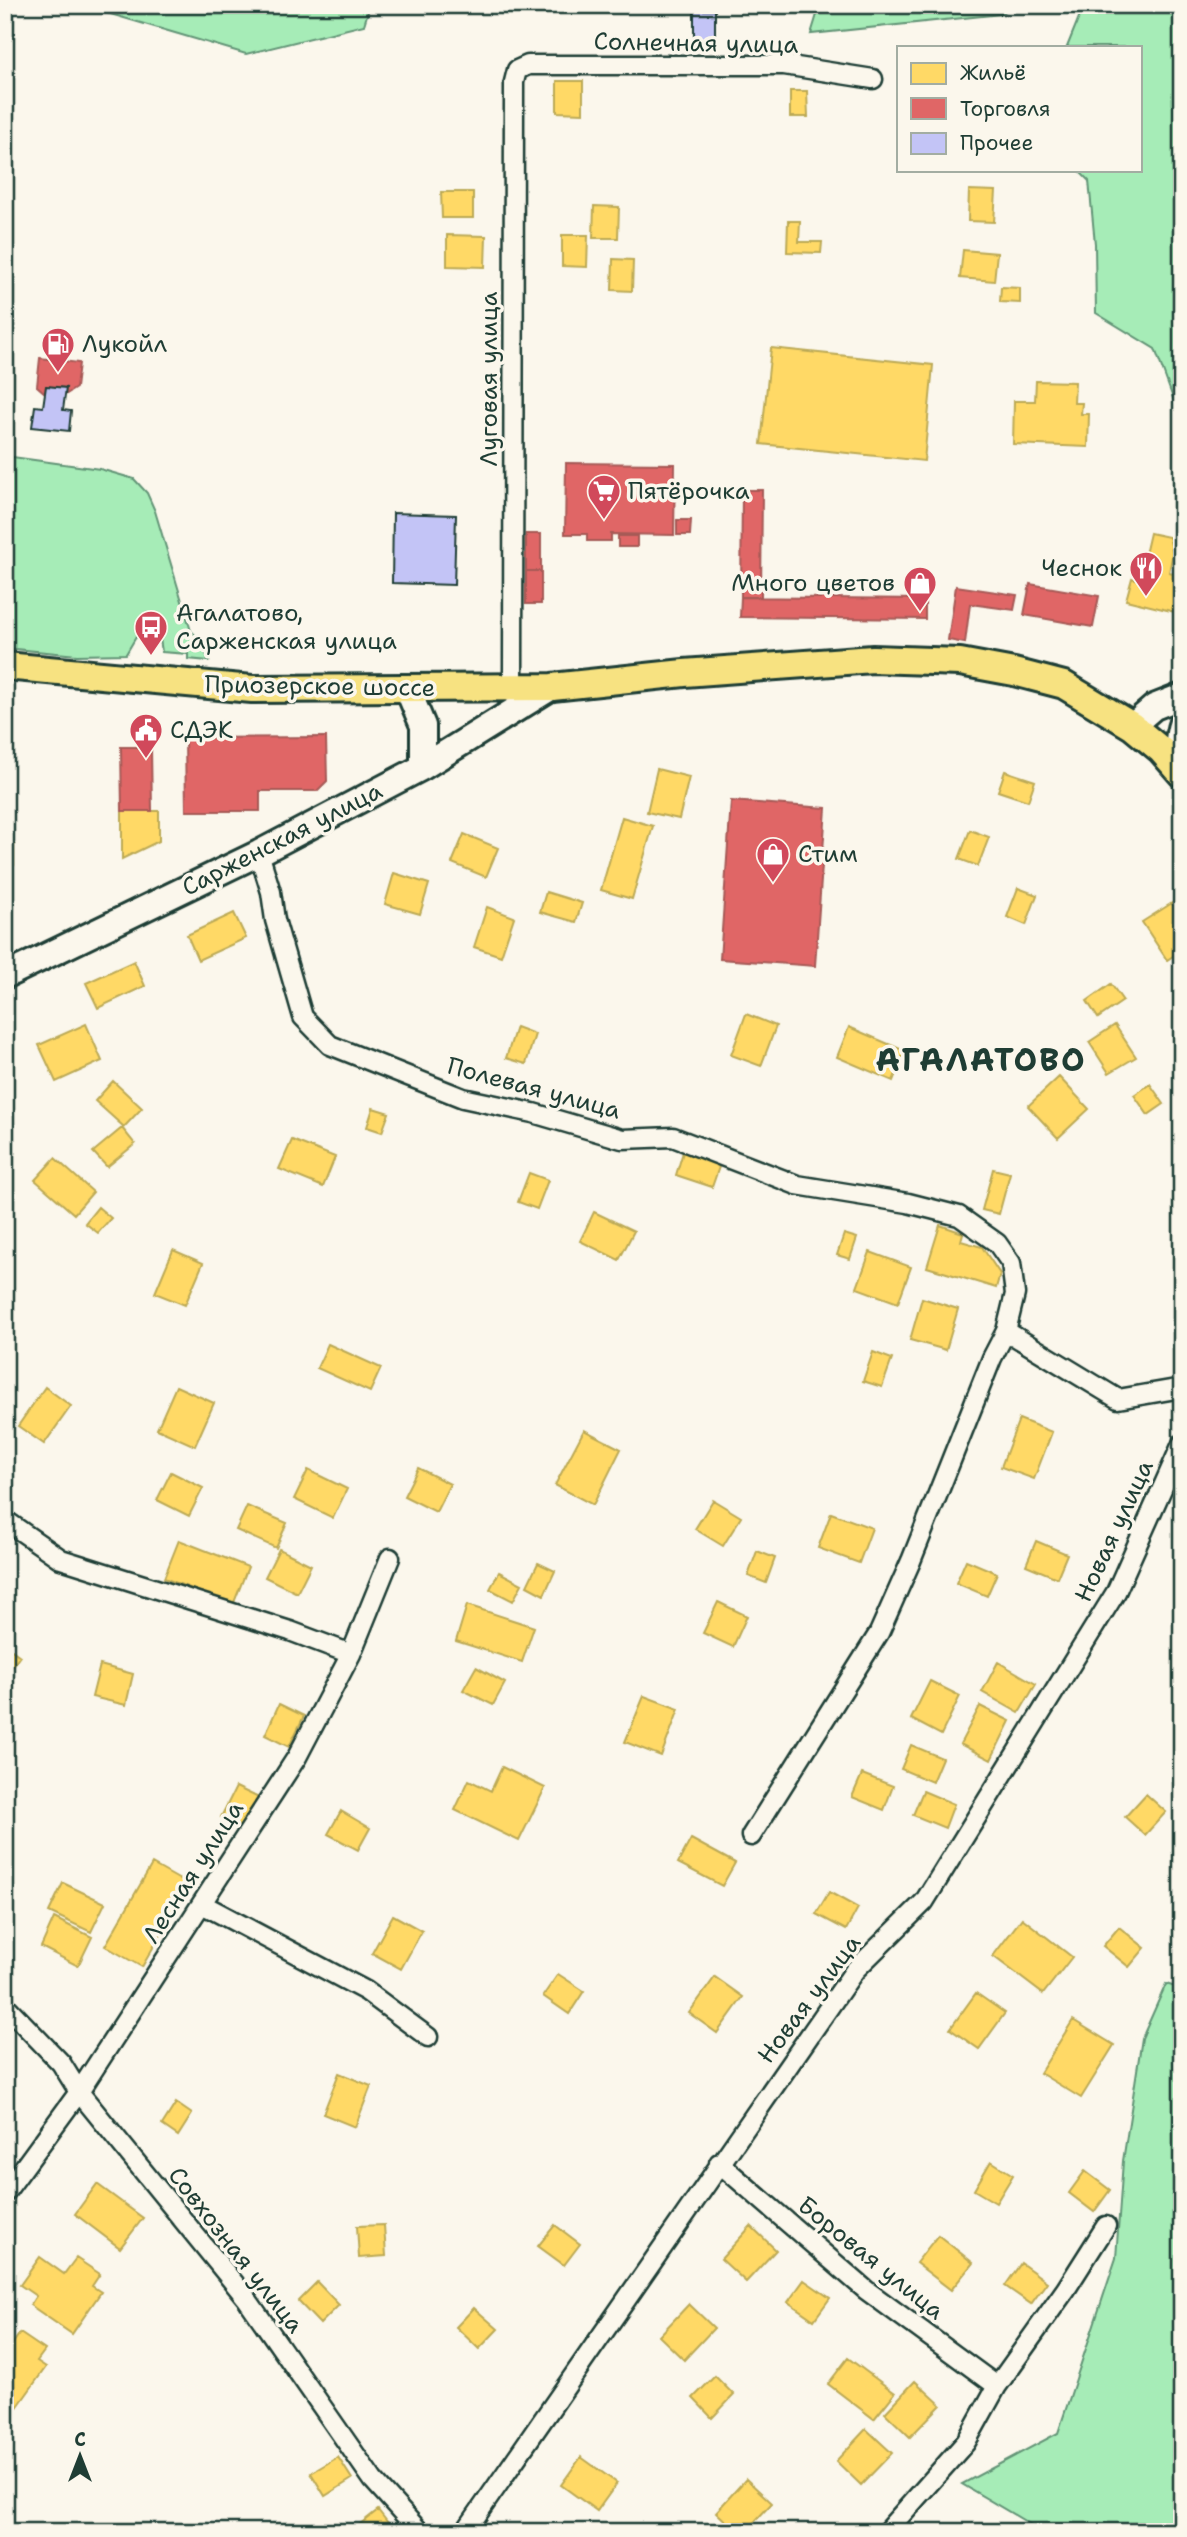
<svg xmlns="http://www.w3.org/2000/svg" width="1187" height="2537" font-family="'Shantell Sans',sans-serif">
<rect width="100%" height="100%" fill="#fbf7ec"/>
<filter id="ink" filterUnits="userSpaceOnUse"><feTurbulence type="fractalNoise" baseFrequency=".0143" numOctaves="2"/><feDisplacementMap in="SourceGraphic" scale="14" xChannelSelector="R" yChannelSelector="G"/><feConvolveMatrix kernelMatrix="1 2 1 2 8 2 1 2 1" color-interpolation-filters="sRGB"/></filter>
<g filter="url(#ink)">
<path fill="#a6ecb7" stroke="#629476" stroke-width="2" d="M80 5H370L364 25 246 54Z
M820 5H1015L1001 14 811 34Z
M1084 5H1182V423L1155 349 1096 313 1095 244 1089 181 1078 170H1140V47H1067Z
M5 456 100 469 134 479 147 493 155 511 191 631 200 639 209 661 188 659V654L162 652 160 639 136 637 126 654 77 655 5 648Z
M1166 1984 1182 1989V2532H1033V2526L962 2484 1058 2433 1116 2258 1123 2161 1142 2038Z"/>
<path fill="#ffd966" stroke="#bcaa57" stroke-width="2" d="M557 81H583V113L557 112Z
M790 91H807L808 117H790Z
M969 190 996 191 994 222 968 221Z
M441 192H473V218H442Z
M594 206 619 207 618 238H593Z
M788 221H800L799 242H822L821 253 787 252Z
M447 235 486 236 485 267 447 266Z
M562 235H588L587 267 562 266Z
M963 250 997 253 994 281 960 278Z
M613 259 633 260 632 291 612 290Z
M1001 287 1020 288V303L1000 302Z
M771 348 933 365 924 461 761 444Z
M1036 381 1075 382 1074 403H1082L1081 414H1089L1088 447 1013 444 1014 401H1035Z
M1150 533 1169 537 1173 553 1169 572 1178 574 1181 584 1175 612 1126 600 1132 578 1139 580Z
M657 769 689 777 679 819 647 812Z
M1005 771 1035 781 1028 801 998 791Z
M122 811H159V841L122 859Z
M622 817 653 826 632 899 601 890Z
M970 830 989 837 978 866 959 859Z
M464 834 498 848 486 877 452 863Z
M5 845H14V865H5Z
M394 873 429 884 420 914 385 904Z
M1018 888 1037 895 1026 925 1007 917Z
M546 892 582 903 576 922 540 912Z
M1172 903 1182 918V950L1167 960 1142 922Z
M487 907 514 917 501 956 474 947Z
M234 913 246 938 198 960 187 935Z
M134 961 145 986 98 1008 86 983Z
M1111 984 1123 1001 1098 1018 1087 1001Z
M746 1014 776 1026 761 1066 731 1055Z
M86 1024 102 1061 56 1082 39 1045Z
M1115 1025 1136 1057 1109 1073 1089 1042Z
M516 1027 535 1034 526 1064 506 1058Z
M849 1027 905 1051 893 1081 837 1057Z
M1059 1077 1089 1109 1058 1138 1028 1106Z
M113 1081 142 1108 124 1127 95 1101Z
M1150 1084 1164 1104 1148 1115 1134 1095Z
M373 1108 389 1113 382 1132 367 1127Z
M122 1128 135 1144 107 1167 93 1152Z
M292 1140 335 1157 323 1187 279 1169Z
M683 1152 720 1164 712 1187 676 1175Z
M55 1158 93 1192 74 1214 35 1180Z
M993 1169 1010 1173 999 1214 982 1210Z
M529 1173 548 1180 537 1209 518 1202Z
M98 1207 111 1218 98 1233 85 1223Z
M594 1212 634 1231 619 1260 580 1241Z
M940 1225 963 1233 961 1241 982 1247 1000 1274 996 1288 927 1267Z
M844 1234 857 1238 850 1259 837 1255Z
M173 1250 203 1263 185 1305 155 1293Z
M870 1252 911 1267 898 1303 857 1288Z
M922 1298 958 1309 946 1350 910 1340Z
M328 1344 381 1368 370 1392 317 1368Z
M873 1352 892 1359 882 1387 863 1381Z
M176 1386 214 1403 195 1446 157 1429Z
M45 1387 71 1406 44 1444 18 1426Z
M1019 1419 1052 1432 1034 1479 1001 1467Z
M584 1430 621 1449 593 1505 555 1485Z
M418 1468 450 1484 436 1512 404 1496Z
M308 1470 347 1489 333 1518 294 1499Z
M171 1472 203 1488 189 1516 157 1500Z
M713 1500 741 1517 723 1546 695 1529Z
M247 1506 287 1523 276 1548 236 1530Z
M831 1513 872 1528 859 1563 818 1548Z
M179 1540 248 1567 233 1605 164 1578Z
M1036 1541 1067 1554 1057 1578 1026 1565Z
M279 1549 311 1565 297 1593 265 1577Z
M757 1551 775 1558 766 1583 748 1576Z
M966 1560 997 1573 987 1596 956 1583Z
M538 1563 555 1571 544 1595 527 1586Z
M499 1572 522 1584 513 1601 490 1589Z
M718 1602 747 1616 733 1647 703 1633Z
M467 1605 534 1627 522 1662 456 1641Z
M5 1645 20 1656 5 1677Z
M998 1662 1036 1684 1019 1713 982 1692Z
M100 1665 133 1674 126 1705 92 1697Z
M476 1667 505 1683 493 1705 463 1690Z
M930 1681 960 1696 941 1735 911 1719Z
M644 1696 679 1709 661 1756 625 1742Z
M279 1704 304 1716 289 1747 265 1735Z
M980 1706 1010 1721 991 1760 960 1744Z
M911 1745 942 1758 932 1782 901 1769Z
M502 1767 545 1788 519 1841 455 1810 469 1780 491 1791Z
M862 1774 893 1786 884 1810 852 1797Z
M236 1787 261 1799 246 1830 221 1817Z
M923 1791 954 1804 945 1828 913 1815Z
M1146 1794 1166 1812 1145 1835 1125 1817Z
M341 1811 370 1828 358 1850 328 1834Z
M691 1839 735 1863 722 1886 678 1863Z
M152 1864 189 1885 142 1967 105 1946Z
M63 1883 105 1903 91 1932 49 1912Z
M829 1892 858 1908 846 1930 816 1914Z
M393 1915 422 1931 401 1969 372 1953Z
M54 1918 92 1937 78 1966 41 1947Z
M1022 1918 1072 1957 1043 1994 993 1956Z
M1119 1927 1145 1948 1129 1967 1103 1946Z
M558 1974 584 1991 569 2014 543 1996Z
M715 1977 743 1997 717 2033 689 2013Z
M976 1993 1005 2013 979 2049 950 2029Z
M1073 2020 1114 2045 1081 2098 1040 2073Z
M339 2073 371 2086 355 2127 323 2114Z
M176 2103 192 2114 178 2136 162 2125Z
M991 2161 1013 2175 996 2203 974 2190Z
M1085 2171 1110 2190 1094 2212 1069 2193Z
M97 2184 143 2218 120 2248 75 2214Z
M384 2225 386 2256 359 2258 357 2226Z
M555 2225 580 2244 564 2265 538 2246Z
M751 2226 776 2250 746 2282 721 2259Z
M938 2235 973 2263 951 2290 916 2263Z
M40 2257 64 2274 76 2258 100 2274 92 2286 101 2292 72 2334 30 2305 36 2296 20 2285Z
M1021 2263 1047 2282 1031 2304 1005 2286Z
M804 2280 830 2298 814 2320 788 2302Z
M317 2282 339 2305 320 2324 298 2301Z
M689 2304 714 2328 684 2360 659 2336Z
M474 2308 498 2329 479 2349 456 2327Z
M20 2333 45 2350 37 2361 46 2367 16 2409 5 2402V2347L9 2349Z
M848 2358 895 2393 874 2419 828 2384Z
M715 2376 734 2395 712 2418 693 2398Z
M915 2381 941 2405 910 2437 885 2413Z
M866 2429 892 2453 861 2485 836 2461Z
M338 2457 352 2479 325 2496 311 2473Z
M581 2457 617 2483 597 2511 561 2485Z
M746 2479 772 2503 745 2532H737L716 2512Z
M378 2510 395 2532H350Z"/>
<path fill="#e06666" stroke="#a65a57" stroke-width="2" d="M40 358 79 363 76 388 65 395 66 388 46 386 45 393 37 386Z
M566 463 675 464 674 535 611 534V541H587V534H565Z
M742 490H762L761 597H741Z
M677 520H691L690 535H677Z
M526 534H541V571H526Z
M618 536H637V547H618Z
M526 571H541V604H526Z
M1030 584 1099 596 1093 627 1024 615Z
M956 586 1017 595 1014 610 970 604 965 643 948 640Z
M741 597 925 599V619L740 617Z
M326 737 327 781 317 791H260V811H186L185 738Z
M121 747H151L152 811H122Z
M731 801 826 808 815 966 720 959Z"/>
<path fill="#c3c4f6" stroke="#1f3d34" stroke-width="2" d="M694 10H715V40H694Z
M46 386 66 388 63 410 71 411 69 431 32 427 35 406 43 407Z
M393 513 456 515 454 585 392 583Z"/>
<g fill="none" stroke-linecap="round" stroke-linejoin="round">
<defs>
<path id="street" d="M513 688 514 82 517 70 528 65H784L873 79
M259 853 271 892 275 920 303 1017 330 1045 463 1098 533 1113 622 1139 673 1137 797 1185 908 1203 959 1216 997 1243 1011 1263 1015 1294 1006 1331
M5 1520 61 1559 290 1631 351 1654
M751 1836 879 1633 911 1561 992 1358 1006 1331 1118 1399 1182 1388
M202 1904 366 1991 428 2037
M5 2005 61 2063 79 2092 247 2299 373 2480 420 2532
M719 2163 866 2290 997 2386
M5 2193 79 2092 297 1757 351 1654 390 1558
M465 2532 855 1970 924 1902 1116 1592 1182 1444
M886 2532 966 2442 997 2386 1066 2289 1106 2226"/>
<path id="secondary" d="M407 688 423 726V767
M1182 722C1176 739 1177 754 1182 772
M1132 726 1154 707 1182 696
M5 976 259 853 423 767 552 687"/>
<path id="primary" d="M5 666 252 689 552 687 684 673 873 659 960 662 1014 672 1064 685 1132 726 1161 750 1182 774"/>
</defs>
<use href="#street" stroke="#1f3d34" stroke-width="23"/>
<use href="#secondary" stroke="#1f3d34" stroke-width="30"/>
<use href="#primary" stroke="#1f3d34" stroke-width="32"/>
<use href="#street" stroke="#fbf7ec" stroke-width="18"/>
<use href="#secondary" stroke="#fbf7ec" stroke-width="24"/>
<use href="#primary" stroke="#f7e281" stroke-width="26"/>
</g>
</g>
<defs>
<symbol id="fuel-pin" viewBox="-11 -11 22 30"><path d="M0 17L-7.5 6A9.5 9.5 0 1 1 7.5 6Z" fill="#d1495b" stroke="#fbf7ec"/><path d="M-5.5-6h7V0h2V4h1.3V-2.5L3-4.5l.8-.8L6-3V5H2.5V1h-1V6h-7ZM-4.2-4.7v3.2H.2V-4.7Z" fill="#fff"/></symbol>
<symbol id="supermarket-pin" viewBox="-11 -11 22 30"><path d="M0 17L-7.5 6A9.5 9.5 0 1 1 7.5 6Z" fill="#d1495b" stroke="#fbf7ec"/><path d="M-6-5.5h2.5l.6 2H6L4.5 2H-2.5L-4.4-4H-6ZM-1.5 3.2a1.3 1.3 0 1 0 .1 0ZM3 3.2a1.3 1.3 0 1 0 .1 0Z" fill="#fff"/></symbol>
<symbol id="restaurant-pin" viewBox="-11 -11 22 30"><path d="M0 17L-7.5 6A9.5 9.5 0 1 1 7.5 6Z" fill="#d1495b" stroke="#fbf7ec"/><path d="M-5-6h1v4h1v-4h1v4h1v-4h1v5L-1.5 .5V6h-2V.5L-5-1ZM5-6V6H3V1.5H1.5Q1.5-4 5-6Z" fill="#fff"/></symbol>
<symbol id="shop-pin" viewBox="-11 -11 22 30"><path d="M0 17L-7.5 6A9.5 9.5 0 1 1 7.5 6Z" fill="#d1495b" stroke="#fbf7ec"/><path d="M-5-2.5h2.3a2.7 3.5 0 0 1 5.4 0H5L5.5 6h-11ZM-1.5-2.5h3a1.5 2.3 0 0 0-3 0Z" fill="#fff"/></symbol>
<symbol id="bus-pin" viewBox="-11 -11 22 30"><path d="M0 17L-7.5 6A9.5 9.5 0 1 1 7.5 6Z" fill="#d1495b" stroke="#fbf7ec"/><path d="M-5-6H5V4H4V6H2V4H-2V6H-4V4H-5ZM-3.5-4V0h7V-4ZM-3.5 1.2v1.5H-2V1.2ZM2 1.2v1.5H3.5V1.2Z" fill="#fff"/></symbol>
<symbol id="civic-pin" viewBox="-11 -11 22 30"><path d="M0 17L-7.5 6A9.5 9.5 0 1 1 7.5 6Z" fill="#d1495b" stroke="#fbf7ec"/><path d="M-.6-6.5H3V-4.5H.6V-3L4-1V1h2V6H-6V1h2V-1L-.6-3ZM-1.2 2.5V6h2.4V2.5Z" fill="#fff"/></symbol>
</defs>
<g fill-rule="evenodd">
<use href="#fuel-pin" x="39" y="325" width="38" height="52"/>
<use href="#supermarket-pin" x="585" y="472" width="38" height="52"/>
<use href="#restaurant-pin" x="1127" y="549" width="38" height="52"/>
<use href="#shop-pin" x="901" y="564" width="38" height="52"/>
<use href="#bus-pin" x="132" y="608" width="38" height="52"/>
<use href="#civic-pin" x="127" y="711" width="38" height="52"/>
<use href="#shop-pin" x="754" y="835" width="38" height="52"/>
</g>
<g text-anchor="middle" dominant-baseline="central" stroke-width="7" stroke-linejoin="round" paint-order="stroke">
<g font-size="24" fill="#1f3d34" stroke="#fbf7ec">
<text transform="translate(696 43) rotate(1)">Солнечная улица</text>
<text transform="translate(489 379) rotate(-90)">Луговая улица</text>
<text transform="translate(320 686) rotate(1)">Приозерское шоссе</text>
<text transform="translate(282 839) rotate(-27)">Сарженская улица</text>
<text transform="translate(534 1088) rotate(15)">Полевая улица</text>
<text transform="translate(1114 1531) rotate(-65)">Новая улица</text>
<text transform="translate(193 1872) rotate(-57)">Лесная улица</text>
<text transform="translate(809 1999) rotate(-53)">Новая улица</text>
<text transform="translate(236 2250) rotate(52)">Совхозная улица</text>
<text transform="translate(871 2258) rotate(39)">Боровая улица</text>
</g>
<g font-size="24" fill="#1f3d34" stroke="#fbf7ec" text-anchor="start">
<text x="82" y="344">Лукойл</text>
<text x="628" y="491">Пятёрочка</text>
<text x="1122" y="568" text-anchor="end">Чеснок</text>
<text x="895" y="583" text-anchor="end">Много цветов</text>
<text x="176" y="613">Агалатово,<tspan x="176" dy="28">Сарженская улица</tspan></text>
<text x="170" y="730">СДЭК</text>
<text x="798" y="854">Стим</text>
</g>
<g font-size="32" font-weight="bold" letter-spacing="2" fill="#1f3d34" stroke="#fbf7ec">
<text x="981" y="1059">АГАЛАТОВО</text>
</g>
</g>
<rect width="1187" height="2537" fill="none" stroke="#fbf7ec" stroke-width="28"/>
<rect x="14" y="14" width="1159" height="2509" fill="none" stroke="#1f3d34" stroke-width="2.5" filter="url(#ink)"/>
<rect x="897" y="46" width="245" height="126" fill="#fbf7ec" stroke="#a3ada2" stroke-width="2"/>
<rect x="911" y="63" width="35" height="21" fill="#ffd966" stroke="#a3ada2" stroke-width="2"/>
<text x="960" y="80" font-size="21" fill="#1f3d34">Жильё</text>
<rect x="911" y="98" width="35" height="21" fill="#e06666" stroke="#a3ada2" stroke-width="2"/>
<text x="960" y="116" font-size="21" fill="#1f3d34">Торговля</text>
<rect x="911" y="133" width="35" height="21" fill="#c3c4f6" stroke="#a3ada2" stroke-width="2"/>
<text x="960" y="150" font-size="21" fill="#1f3d34">Прочее</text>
<g transform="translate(80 2456)" stroke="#fbf7ec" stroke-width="5" paint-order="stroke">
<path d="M0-5L12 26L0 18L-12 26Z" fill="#1f3d34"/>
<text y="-10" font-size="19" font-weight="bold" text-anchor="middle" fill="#1f3d34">С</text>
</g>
</svg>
